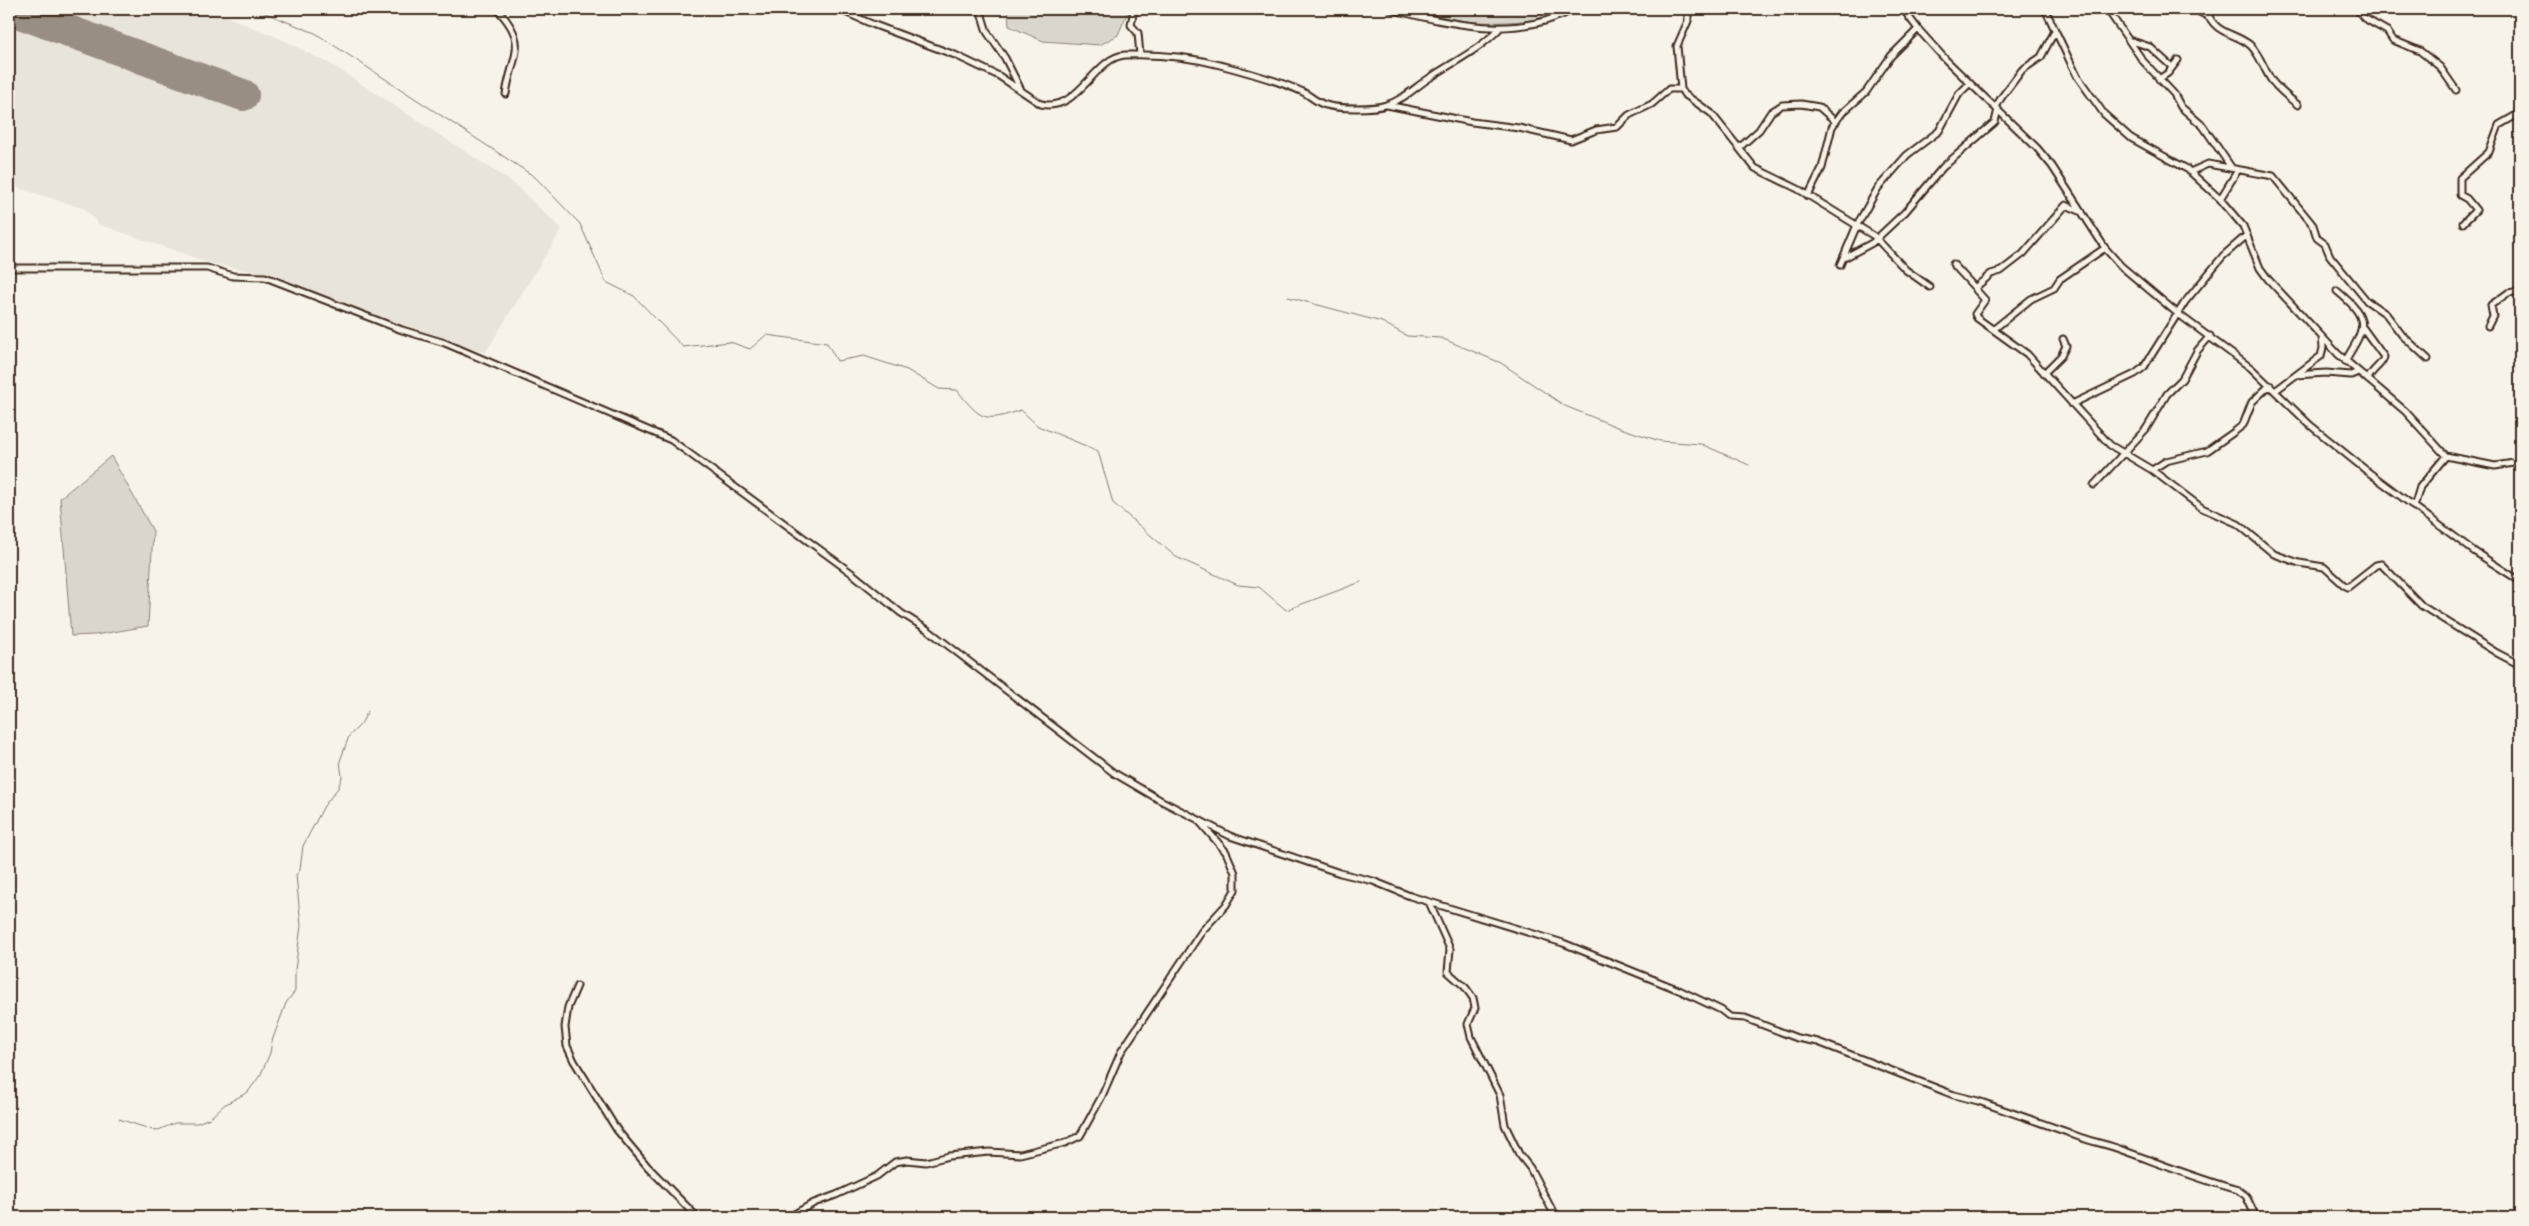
<svg xmlns="http://www.w3.org/2000/svg" width="2529" height="1226" font-family="'Gochi Hand',sans-serif">
<rect width="100%" height="100%" fill="#f7f3e8"/>
<filter id="ink" filterUnits="userSpaceOnUse"><feTurbulence type="fractalNoise" baseFrequency=".02" numOctaves="2"/><feDisplacementMap in="SourceGraphic" scale="10" xChannelSelector="R" yChannelSelector="G"/><feConvolveMatrix kernelMatrix="1 2 1 2 8 2 1 2 1" color-interpolation-filters="sRGB"/></filter>
<g filter="url(#ink)">
<path fill="#e9e4d9" d="M9 9H208L279 38 332 65 512 182 562 229 485 353 402 326 264 274 213 264 98 224 85 209 9 185Z"/>
<path fill="#dbd6cb" stroke="#8b8074" d="M1008 9H1129L1118 35 1100 45 1043 41 1009 26Z
M1415 9H1582L1581 14C1547 18 1513 24 1478 22 1456 21 1436 15 1415 9Z
M111 456 153 531 148 626 95 635 71 636 60 498Z"/>
<g fill="none" stroke-linecap="round" stroke-linejoin="round">
<path stroke="#84786c" stroke-width="1" d="M255 9 315 33 535 177 580 224 606 282 634 296 683 347 730 342 750 349 766 335 827 343 837 361 864 356 907 370 939 389 957 390C981 420 984 423 1021 410L1038 426 1098 451 1113 503 1176 557 1238 585 1259 587 1286 610 1361 582
M1288 297 1382 322 1407 336 1441 338 1501 363 1565 406 1617 427 1660 441 1701 444 1749 465
M119 1119 156 1131 175 1123H197L210 1118 224 1105 248 1092 261 1074 270 1053 272 1041 286 1003 295 991V970L301 926 296 875 300 870 303 846 324 806 338 788 342 777 340 761 349 736 361 724 368 711"/>
<path stroke="#998e83" stroke-width="32" d="M9 9 243 95"/>
<defs>
<path id="minor" d="M497 9C530 44 512 54 506 94
M838 9 872 24 955 55 999 76 1041 104C1079 113 1094 57 1125 55 1156 54 1190 57 1220 65 1247 72 1277 80 1303 92 1311 96 1317 103 1326 105 1338 109 1374 109 1386 105 1404 100 1416 86 1431 77 1455 61 1479 50 1499 29
M980 9 987 32 1005 58 1021 90
M1134 9 1131 25 1138 33 1140 55
M1390 9C1450 24 1516 41 1574 9
M1688 9V21L1677 46 1681 89 1684 94 1711 113 1755 168 1798 189 1874 236 1906 270 1930 287
M1903 9 1918 29 1946 60 2037 148 2052 166 2105 248 2121 266 2177 313 2251 368 2310 425 2367 471 2475 552 2520 581
M2045 9 2077 76 2104 114 2131 138 2187 169 2220 199 2243 226 2260 268 2268 279 2338 354 2405 411 2446 456 2495 466 2520 462
M2107 9 2143 61 2174 94 2181 107 2203 126 2231 167
M2194 9 2209 17
M2206 9C2214 35 2234 32 2250 45 2260 54 2264 70 2272 81 2279 90 2289 98 2298 105
M2357 9 2364 18 2387 31 2393 40 2420 51 2440 67 2456 90
M2132 41 2150 47 2172 67
M2520 72V89
M2159 79 2168 73 2178 60
M1387 105 1472 122 1519 128 1571 140 1596 130 1617 127 1629 115 1652 104 1669 89H1681
M1996 107 2001 98 2022 70 2041 57 2055 31
M1739 148 1759 130 1771 112 1782 105 1801 104 1819 107 1836 122
M2190 172 2208 164 2273 176 2313 225 2317 238 2325 244 2330 256 2367 301 2386 314 2402 335 2428 359
M1808 196 1822 168 1832 127 1842 113 1866 92 1891 56 1918 29
M2220 199 2238 170
M2082 212 2066 205 2023 254 2001 271 1991 274 1976 287V290L1985 300 1975 314 1977 318 2027 354 2110 445 2152 470 2202 508 2238 524 2274 554 2299 563 2324 567 2344 585 2348 587 2376 565 2381 564 2422 606 2497 653 2520 665
M2463 223 2476 210 2467 199 2460 195V178L2489 152 2499 125 2520 113
M1844 258 1872 243 1905 212 1943 167 1995 122 1998 109
M1953 264 1975 288
M1840 265 1857 225 1878 188 1907 155 1939 131 1959 94 1970 83
M9 268H207L233 276 265 277 402 330 445 343 671 440 853 574 901 613 928 630 1114 773 1160 800 1230 836 1340 873 1373 881 1410 896 1563 943 1679 990 1721 1010 1730 1017 1745 1018 1797 1038 1818 1042 1954 1095 1978 1101 2067 1132C2085 1141 2104 1143 2122 1150 2161 1164 2198 1179 2238 1190L2246 1196 2256 1217
M2337 291C2371 319 2366 327 2345 361
M2488 326 2493 316 2491 305 2508 293 2520 291
M2363 328 2384 357C2381 367 2371 369 2368 380
M1994 329 2031 299 2054 288 2060 279 2105 248
M2044 373 2061 356 2066 346 2063 339
M2296 375 2326 373 2351 375 2358 372
M2275 391 2321 356 2323 348 2322 337
M2072 404 2135 374 2144 367 2185 302 2223 256 2247 235
M2152 470 2166 461 2207 451 2234 432 2243 425 2252 402 2270 385
M2094 485 2146 429 2167 394 2182 379 2197 351 2210 336
M2414 507 2420 487 2446 456
M1429 902 1450 949 1448 972 1465 987 1473 998 1475 1008 1468 1024 1471 1037 1500 1095 1505 1125 1519 1154 1530 1168 1552 1210 1559 1217
M577 986 568 1007 565 1027 567 1046 574 1061 617 1130 648 1167 697 1217
M789 1217 814 1203 836 1195 877 1176 895 1162 907 1160 926 1162 949 1156 989 1152 1020 1154 1065 1143 1080 1136 1102 1096 1121 1052 1202 931 1226 905 1235 890V873L1226 852 1200 822"/>
</defs>
<use href="#minor" stroke="#3b2a1e" stroke-width="9"/>
<use href="#minor" stroke="#f7f3e8" stroke-width="5"/>
</g>
</g>
<rect width="2529" height="1226" fill="none" stroke="#f7f3e8" stroke-width="30"/>
<rect x="15" y="15" width="2499" height="1196" fill="none" stroke="#3b2a1e" stroke-width="2" filter="url(#ink)"/>
</svg>
